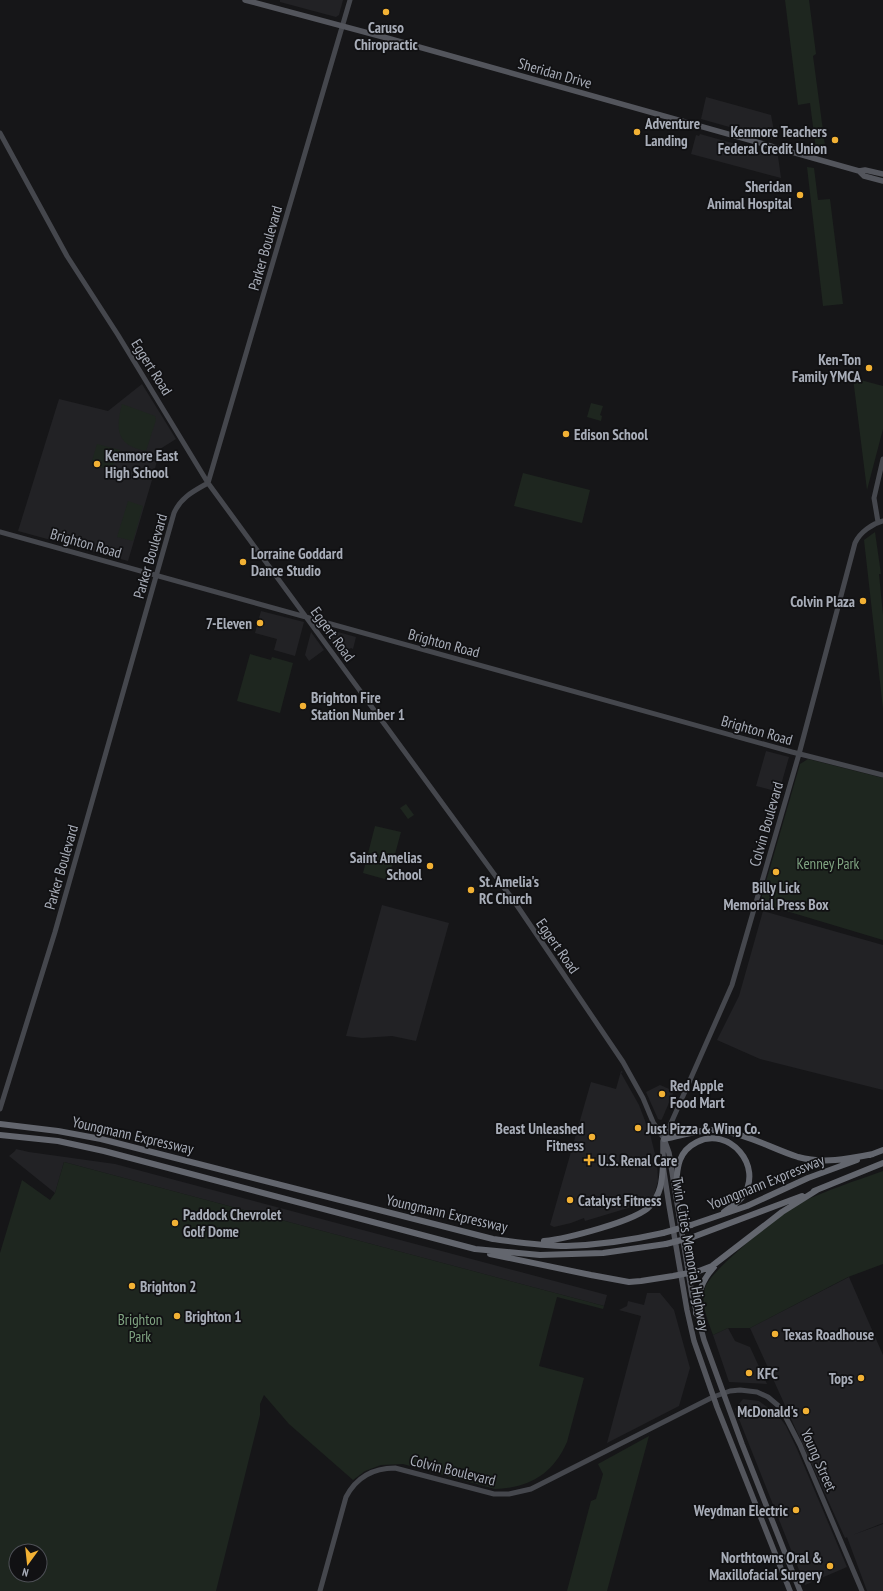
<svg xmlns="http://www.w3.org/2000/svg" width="883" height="1591" font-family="'PT Sans Narrow',sans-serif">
<rect width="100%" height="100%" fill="#161618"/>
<path fill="#222225" d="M280 0H343L339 15 336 17 280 2Z
M706 97 771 115 775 137 773 136 772 139 701 119Z
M700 134 778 156 781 178 691 154 696 135 699 136Z
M142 384 176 439 160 449 152 480 128 561 18 531 59 399 108 411Z
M261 611 304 622 295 656 274 650 277 639 255 633Z
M320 627 356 637 353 649 351 648 340 655Z
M311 632 324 650 309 661 305 655Z
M766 751 789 757 779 792 756 786Z
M382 905 449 923 416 1041 392 1036 362 1038 346 1036Z
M763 911 883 945V1090L760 1059 717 1040 739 996Z
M621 1071 623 1072 621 1073 639 1105 650 1134 657 1162 658 1181 654 1195 648 1202 585 1221 584 1218 571 1223 554 1227 550 1225 591 1082 616 1089Z
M660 1085 674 1091 662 1119 661 1120 658 1119 646 1092Z
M16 1149 29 1152 115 1164 607 1295 604 1306 64 1162 55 1193 9 1156 15 1151Z
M849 1277 883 1355V1523L845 1538 750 1328Z
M647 1293H660L674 1310 690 1368 679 1406 607 1443 641 1316 619 1310 627 1306 628 1301 644 1305Z
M728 1328 735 1341 750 1347 767 1384 729 1382 713 1335Z
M743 1399 759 1401 778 1415 786 1426 797 1449 847 1567 805 1585 735 1409Z
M883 1524V1591H867L847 1537Z"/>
<path fill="#1e261f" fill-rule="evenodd" d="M785 0H809L816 54 813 56 826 153 816 150 810 103 798 105Z
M807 167 814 168 818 200 830 199 843 304 823 306Z
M853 378 883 386V429L867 490Z
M591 403 603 406 600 415 602 416 601 421 587 417Z
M122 404 155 416 156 420 146 451C117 445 115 431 122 404Z
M97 444 120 450 115 463 107 469 91 464Z
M523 473 590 490 582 523 514 506Z
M128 501 143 506 133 541 117 537Z
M875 532 881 574H879L883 615V709L864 540Z
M250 654 271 660 272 657 293 663 280 713 237 701Z
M808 759 883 778V940L763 904 761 899 800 764Z
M406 804 414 815 408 819 400 808Z
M375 826 401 832 388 880 363 873Z
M64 1162 604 1306 603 1309 557 1297 539 1366 584 1378 567 1442C553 1474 529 1488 495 1489L403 1464 381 1465 365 1471 353 1480 289 1424 264 1395 260 1404V1415L216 1591H0V1253L22 1180 50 1200 55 1193ZM16 1551H40V1575H16Z
M883 1171V1264L848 1277 750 1328H728L713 1335C708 1320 700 1304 705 1288 710 1270 783 1212 800 1203 827 1190 855 1181 883 1171Z
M649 1436 607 1591H567L591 1501 596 1499 603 1474 598 1464Z"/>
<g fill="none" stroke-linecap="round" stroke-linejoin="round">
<path stroke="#45474d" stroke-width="5" d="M0 133 67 256 118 335 208 483 516 904 623 1062 643 1098 653 1122 664 1139
M878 522 874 498 883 459
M0 532 792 752 883 775
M0 1109 55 932 174 513C181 497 194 491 208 483L350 0
M664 1139 732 985 799 754 855 543C860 532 872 524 883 521
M320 1591 346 1497C356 1478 373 1468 395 1468L494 1494H509L531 1489 713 1397 730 1391 740 1390 757 1392 768 1397 781 1408 800 1445 862 1591"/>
<path stroke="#53555c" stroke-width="5.5" d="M245 0 387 38 859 171 864 176 883 181
M859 171 865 170 883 174
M664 1139 669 1153 692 1295 704 1340 742 1444 800 1591
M663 1141V1166L669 1205 687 1310 694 1341 717 1407 790 1591"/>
<path stroke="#63666e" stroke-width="6" d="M0 1124 58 1131 101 1139 493 1239C517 1242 542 1246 566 1246 599 1245 632 1240 663 1233
M0 1135 58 1141 104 1151 475 1249 540 1255 603 1253 666 1244
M664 1139C683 1136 704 1127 724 1131 749 1135 773 1149 798 1157 824 1164 848 1159 873 1154
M870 1155 883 1150
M814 1191 883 1163
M676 1196C676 1184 676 1171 680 1160 683 1152 689 1146 697 1142 729 1126 764 1166 743 1196 738 1202 730 1208 724 1212
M691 1225 747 1206 808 1178 857 1160
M693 1237 802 1196
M544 1241C565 1239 637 1221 650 1206 661 1194 662 1181 663 1166
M490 1254 591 1275 629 1282 641 1281 673 1276 699 1271 712 1266 782 1212 817 1190
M696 1313C698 1294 701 1281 714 1267"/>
<path stroke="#63666e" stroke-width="6" d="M663 1233 691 1225
M666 1244 693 1237"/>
</g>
<g fill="#f2b134" stroke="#111113" stroke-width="1.5">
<circle cx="386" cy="12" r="4"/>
<circle cx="637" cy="132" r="4"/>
<circle cx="835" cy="140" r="4"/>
<circle cx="800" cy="195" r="4"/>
<circle cx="869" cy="368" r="4"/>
<circle cx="566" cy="434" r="4"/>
<circle cx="97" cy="464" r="4"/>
<circle cx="243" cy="562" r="4"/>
<circle cx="863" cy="601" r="4"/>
<circle cx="260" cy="623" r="4"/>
<circle cx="303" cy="706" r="4"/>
<circle cx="430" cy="866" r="4"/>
<circle cx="776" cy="872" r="4"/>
<circle cx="471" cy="890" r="4"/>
<circle cx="662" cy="1094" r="4"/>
<circle cx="638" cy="1128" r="4"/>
<circle cx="592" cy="1137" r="4"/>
<path d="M587 1154h4v4h4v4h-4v4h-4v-4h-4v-4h4z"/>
<circle cx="570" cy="1200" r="4"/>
<circle cx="175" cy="1223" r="4"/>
<circle cx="132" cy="1286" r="4"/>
<circle cx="177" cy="1316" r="4"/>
<circle cx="775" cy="1334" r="4"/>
<circle cx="749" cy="1373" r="4"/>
<circle cx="861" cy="1378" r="4"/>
<circle cx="806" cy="1411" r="4"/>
<circle cx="796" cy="1510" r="4"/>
<circle cx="830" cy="1566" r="4"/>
</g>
<g text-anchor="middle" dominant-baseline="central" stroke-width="3.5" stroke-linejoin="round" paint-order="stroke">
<g font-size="15" font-weight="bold" fill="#a8adb8" stroke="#111113" text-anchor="start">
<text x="386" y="27" text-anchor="middle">Caruso<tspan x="386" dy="17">Chiropractic</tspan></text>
<text x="645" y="123">Adventure<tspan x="645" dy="17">Landing</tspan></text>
<text x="827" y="131" text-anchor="end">Kenmore Teachers<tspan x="827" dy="17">Federal Credit Union</tspan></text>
<text x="792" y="186" text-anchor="end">Sheridan<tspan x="792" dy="17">Animal Hospital</tspan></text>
<text x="861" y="359" text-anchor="end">Ken-Ton<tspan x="861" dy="17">Family YMCA</tspan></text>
<text x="574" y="434">Edison School</text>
<text x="105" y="455">Kenmore East<tspan x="105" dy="17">High School</tspan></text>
<text x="251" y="553">Lorraine Goddard<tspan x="251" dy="17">Dance Studio</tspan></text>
<text x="855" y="601" text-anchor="end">Colvin Plaza</text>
<text x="252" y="623" text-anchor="end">7-Eleven</text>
<text x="311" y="697">Brighton Fire<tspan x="311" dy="17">Station Number 1</tspan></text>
<text x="422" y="857" text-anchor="end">Saint Amelias<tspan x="422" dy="17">School</tspan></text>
<text x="479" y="881">St. Amelia's<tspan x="479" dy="17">RC Church</tspan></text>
<text x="776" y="887" text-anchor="middle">Billy Lick<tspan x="776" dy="17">Memorial Press Box</tspan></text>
<text x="670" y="1085">Red Apple<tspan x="670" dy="17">Food Mart</tspan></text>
<text x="584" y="1128" text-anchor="end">Beast Unleashed<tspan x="584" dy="17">Fitness</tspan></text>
<text x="646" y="1128">Just Pizza &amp; Wing Co.</text>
<text x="598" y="1160">U.S. Renal Care</text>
<text x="578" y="1200">Catalyst Fitness</text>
<text x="183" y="1214">Paddock Chevrolet<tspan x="183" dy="17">Golf Dome</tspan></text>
<text x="140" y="1286">Brighton 2</text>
<text x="185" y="1316">Brighton 1</text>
<text x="783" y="1334">Texas Roadhouse</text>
<text x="757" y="1373">KFC</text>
<text x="853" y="1378" text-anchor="end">Tops</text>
<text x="798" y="1411" text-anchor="end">McDonald's</text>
<text x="788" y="1510" text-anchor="end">Weydman Electric</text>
<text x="822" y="1557" text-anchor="end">Northtowns Oral &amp;<tspan x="822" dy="17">Maxillofacial Surgery</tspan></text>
</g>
<g font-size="15" fill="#a8adb8" stroke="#111113">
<text transform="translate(555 73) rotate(16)">Sheridan Drive</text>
<text transform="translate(265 248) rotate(-74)">Parker Boulevard</text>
<text transform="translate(152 367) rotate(58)">Eggert Road</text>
<text transform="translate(86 543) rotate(16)">Brighton Road</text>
<text transform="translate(150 556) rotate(-74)">Parker Boulevard</text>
<text transform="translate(333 634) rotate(54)">Eggert Road</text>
<text transform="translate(444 643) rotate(15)">Brighton Road</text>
<text transform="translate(757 730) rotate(16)">Brighton Road</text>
<text transform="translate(766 824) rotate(-74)">Colvin Boulevard</text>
<text transform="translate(61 867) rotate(-74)">Parker Boulevard</text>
<text transform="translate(558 946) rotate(55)">Eggert Road</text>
<text transform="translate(133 1135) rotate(13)">Youngmann Expressway</text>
<text transform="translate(766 1182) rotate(-22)">Youngmann Expressway</text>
<text transform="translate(447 1213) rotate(13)">Youngmann Expressway</text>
<text transform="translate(691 1254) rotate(80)">Twin Cities Memorial Highway</text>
<text transform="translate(819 1460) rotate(66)">Young Street</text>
<text transform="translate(453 1470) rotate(14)">Colvin Boulevard</text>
</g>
<g font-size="15" fill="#7fa381" stroke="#111113">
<text x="828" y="863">Kenney Park</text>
<text x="140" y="1319">Brighton<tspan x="140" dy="17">Park</tspan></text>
</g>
</g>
<g transform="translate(28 1563) rotate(195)"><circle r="19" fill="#111113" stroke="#4d4f55"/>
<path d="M0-3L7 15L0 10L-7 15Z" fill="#f2b134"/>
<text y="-6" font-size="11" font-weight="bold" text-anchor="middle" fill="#a8adb8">N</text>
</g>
</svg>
